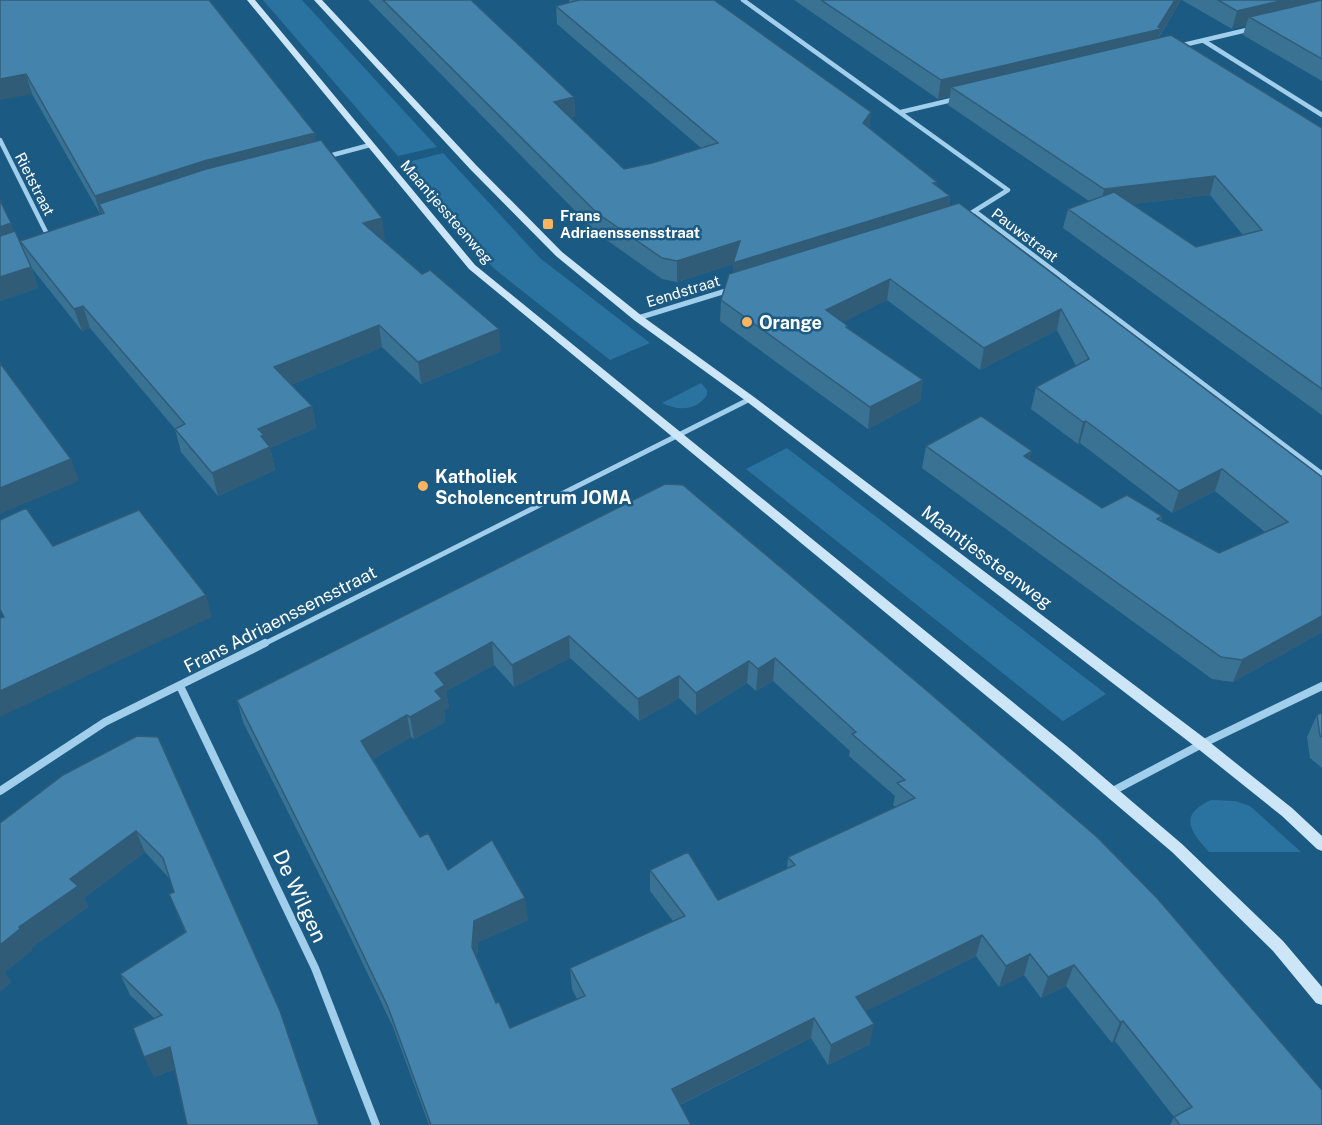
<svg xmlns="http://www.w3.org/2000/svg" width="1322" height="1125" font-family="'Public Sans',sans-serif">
<rect width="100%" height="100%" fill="#1b5a83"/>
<path fill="#2a73a0" d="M263 0H302L437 147 398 156Z
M443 153 540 258 650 343 610 360 497 271 482 257 404 163Z
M701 383 707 390V395C696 411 678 411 662 403Z
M787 448 1106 694 1063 721 746 469Z
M1211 800 1235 801 1250 806 1301 852H1209C1190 831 1178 815 1211 800Z"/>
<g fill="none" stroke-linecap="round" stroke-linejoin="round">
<path stroke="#a0ceeb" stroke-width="4.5" d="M743 0 1008 190 968 215
M1204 41 1322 115
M1179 46 1251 29
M901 112 956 99
M0 140 49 238
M325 157 370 145
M976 212 1065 279"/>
<path stroke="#a0ceeb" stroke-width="5" d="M1063 278 1322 474
M638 318 729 290
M262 645 750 399"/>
<path stroke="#a0ceeb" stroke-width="8" d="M180 686 315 968 376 1125
M0 791 105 722 265 643
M1111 792 1202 744 1322 686"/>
<path fill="#cce6f8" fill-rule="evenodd" d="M247 0H255L475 265 1068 747 1182 844 1283 941 1322 987V1005L1316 1003 1273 951 1172 852 1058 755 469 269Z
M314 0H322L476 165 562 252 642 316 754 397 1207 740 1292 808 1322 836V851L1317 849 1282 816 1197 748 746 401 634 320 556 256 470 169Z"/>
</g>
<path fill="#3a7294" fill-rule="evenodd" d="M0 0 316 142 385 239 383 240 501 351 421 384 382 347 291 385 312 406 316 428 270 448 275 470 218 496 181 452 175 429 90 328 82 331 31 267 38 288 0 301V200L14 232 23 250 20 241 100 214 32 94Z
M368 0H471L574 97 575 116 570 118 624 169 652 163 701 148 557 24 556 6 569 3V0H714L871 112 869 128 936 186 950 196 949 206 1322 477V632L1233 682 1212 679 922 468 926 446 1030 460 1102 508 1162 516 1161 521 1219 553 1265 532 1215 491 1172 513 1080 443 1078 444 1031 409 1036 387 1076 366 1057 330 980 370 887 300 843 322 848 326V329L923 380 920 401 868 429 720 321 721 300 733 273V264L677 282 662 279 598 234Z
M794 0H1181L1158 39 1322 128V415L1063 228 1068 209 1089 201 948 105 950 96 938 99ZM1210 195 1243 235 1196 247 1133 204Z
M1182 0H1322V81L1243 35 1246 25 1232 29Z
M665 484 1322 1125H1170L1174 1117 1115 1041 1112 1043 1066 986 1041 998 1024 975 999 987 976 956 866 1011 870 1044 828 1065 811 1038 680 1105 691 1125H429L393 1027 344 924 243 722 237 700ZM570 658 639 721 679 698 696 715 747 683 756 691 773 681 850 751 849 756 895 796 893 805 896 807 788 857 787 869 718 900 650 870V891L673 921 570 968 572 989 577 999 510 1028 496 1003 477 957 478 942 528 920 448 870 420 837 373 759 411 737 414 739 445 722 444 710 449 708 446 691 494 665 514 687Z
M1322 712V768L1310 758 1307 737 1317 715Z
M137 736 280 1011 175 1069 154 1077V1018L130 995 120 974 185 932 169 894 174 892 169 878 145 852 84 898 88 907 31 948 32 950 5 972 11 982 0 992V823Z"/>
<path fill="#305c78" d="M1175 0H1181L1158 38 1156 47 951 87 950 96 938 99 941 80 1158 27Z
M1284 0H1322L1249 17 1246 25 1232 29 1237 11Z
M26 74 32 94 0 100V79Z
M574 97 575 116 555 122 554 102Z
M871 112 869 132 863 123Z
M315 133 318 154 104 213 99 204 103 216 101 217 95 196 204 161Z
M1215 176 1210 195 1100 208 1104 189Z
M937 182 934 201 950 196 947 216 732 284 733 264 677 282V261Z
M382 218 385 239 367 244 363 223Z
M11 223 18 244 0 250V227Z
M31 267 38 288 0 301V277Z
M890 279 887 300 824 332 826 310Z
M83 306 90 328 82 331 74 309Z
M1061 309 1057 330 980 370 984 348Z
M379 325 382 347 279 390 274 367Z
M499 329 501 351 421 384 418 362Z
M923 380 920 401 868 429 870 407Z
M312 406 316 428 270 448 275 470 218 496 212 473 258 429Z
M1086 421 1080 443 1078 444 1083 422Z
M1032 451 1027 473 1024 456Z
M71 459 79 481 0 514V488Z
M1222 469 1215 491 1172 513 1179 491Z
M206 595 212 617 0 717V691Z
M1322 616V632L1233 682 1242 660Z
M569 636 570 658 514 687 512 665Z
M492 642 494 665 446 691 449 708 444 710 445 722 414 739 410 717 435 691V673Z
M775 658 773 681 756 691 758 669Z
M749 661 747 683 696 715V693Z
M679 676V698L639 721 638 699Z
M407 715 411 737 366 763 361 741Z
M136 831 145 852 84 898 88 907 31 948 32 950 5 972 11 982 0 992V945L70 879Z
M525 898 528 920 478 942 476 968 472 947 474 921Z
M982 935 976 956 853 1018 856 997Z
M1030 954 1024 975 999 987 1006 966Z
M1074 965 1066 986 1041 998 1048 977Z
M814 1018 811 1038 671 1109 672 1089Z
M1123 1021 1115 1041 1112 1043 1120 1022Z
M874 1024 870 1044 828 1065 831 1045Z
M170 1047 179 1067 154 1077 144 1057Z"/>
<path fill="#4484ac" stroke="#305c78" stroke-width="1.5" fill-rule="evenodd" d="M0 0H209L315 133 204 161 95 196 26 74 0 79Z
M383 0H471L574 97 554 102 624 169 652 163 718 143 556 6 579 0H714L871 112 863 123 937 182 933 183 950 196 733 263 740 241 677 261 662 258 597 213Z
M821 0H1175L1158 27 1161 29 941 80Z
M1218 0H1284L1237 11Z
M1322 0V59L1249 17Z
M1171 35 1322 128V389L1068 209 1114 192 1196 247 1262 230 1215 176 1104 189 951 87Z
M321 140 382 218 363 223 422 274 430 270 499 329 418 362 379 325 274 367 312 406 258 429 264 435 261 436 270 447 212 473 175 429 185 424 83 306 74 309 20 241 104 213 99 204 206 169Z
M0 200 11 223 0 227Z
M959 203 1322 477V616L1242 660 1221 657 926 446 981 416 1032 451 1024 456 1102 508 1127 495 1162 516 1157 519 1219 553 1288 522 1222 469 1179 491 1086 421 1083 422 1036 387 1089 359 1061 309 984 348 890 279 826 310 848 326 846 327 923 380 870 407 721 300 729 274Z
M15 231 31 267 0 277V236Z
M0 363 71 459 0 488Z
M665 484 683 485 925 689 1097 837 1157 898 1322 1090V1125H1180L1174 1117 1192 1107 1123 1021 1120 1022 1074 965 1048 977 1030 954 1006 966 982 935 856 997 874 1024 831 1045 814 1018 672 1089 691 1125H431L388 1007 338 902 237 700ZM569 636 638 699 679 676 696 693 749 661 758 669 775 658 856 732 852 734 905 780 897 783 915 798 788 857 795 865 718 900 688 852 650 870 685 916 570 968 585 996 510 1028 499 1002 496 1003 472 947 474 921 525 898 492 840 448 870 428 833 420 837 361 741 407 715 410 717 442 699 435 691 445 685 435 673 492 642 512 665Z
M26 508 53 546 139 510 206 595 0 691V618L4 617 0 609V520Z
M1322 712V737L1320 736 1317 715Z
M137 736 158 737 280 1011 319 1125H187L170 1047 144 1057 133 1028 162 1015 120 974 186 932 169 894 174 892 163 858 136 831 70 879 78 886 19 927 20 929 0 945V823L63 775Z"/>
<g fill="#fcb45d" stroke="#1b5a83" stroke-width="2">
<rect x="542" y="218" width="12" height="12" rx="3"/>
<circle cx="747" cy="322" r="6"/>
<circle cx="423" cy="486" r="6"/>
</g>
<g text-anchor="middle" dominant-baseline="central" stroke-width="5" stroke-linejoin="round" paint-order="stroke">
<g font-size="15" fill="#fff" stroke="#1b5a83">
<text transform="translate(35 184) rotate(63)">Rietstraat</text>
<text transform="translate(447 212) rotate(49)">Maantjessteenweg</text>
<text transform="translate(1025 235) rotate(37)">Pauwstraat</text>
<text transform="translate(683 291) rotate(-17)">Eendstraat</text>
</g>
<g font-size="15" font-weight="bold" fill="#fff" stroke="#1b5a83" text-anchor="start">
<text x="560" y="215">Frans<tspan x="560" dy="17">Adriaenssensstraat</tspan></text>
</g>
<g font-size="18" font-weight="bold" fill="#fff" stroke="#1b5a83" text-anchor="start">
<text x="759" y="322">Orange</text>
<text x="435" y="476">Katholiek<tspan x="435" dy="21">Scholencentrum JOMA</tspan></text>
</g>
<g font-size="18" fill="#fff" stroke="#1b5a83">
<text transform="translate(987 557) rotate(37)">Maantjessteenweg</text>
<text transform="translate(280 619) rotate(-27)">Frans Adriaenssensstraat</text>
</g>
<g font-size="21" fill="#fff" stroke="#1b5a83">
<text transform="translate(300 896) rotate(65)">De Wilgen</text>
</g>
</g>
</svg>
